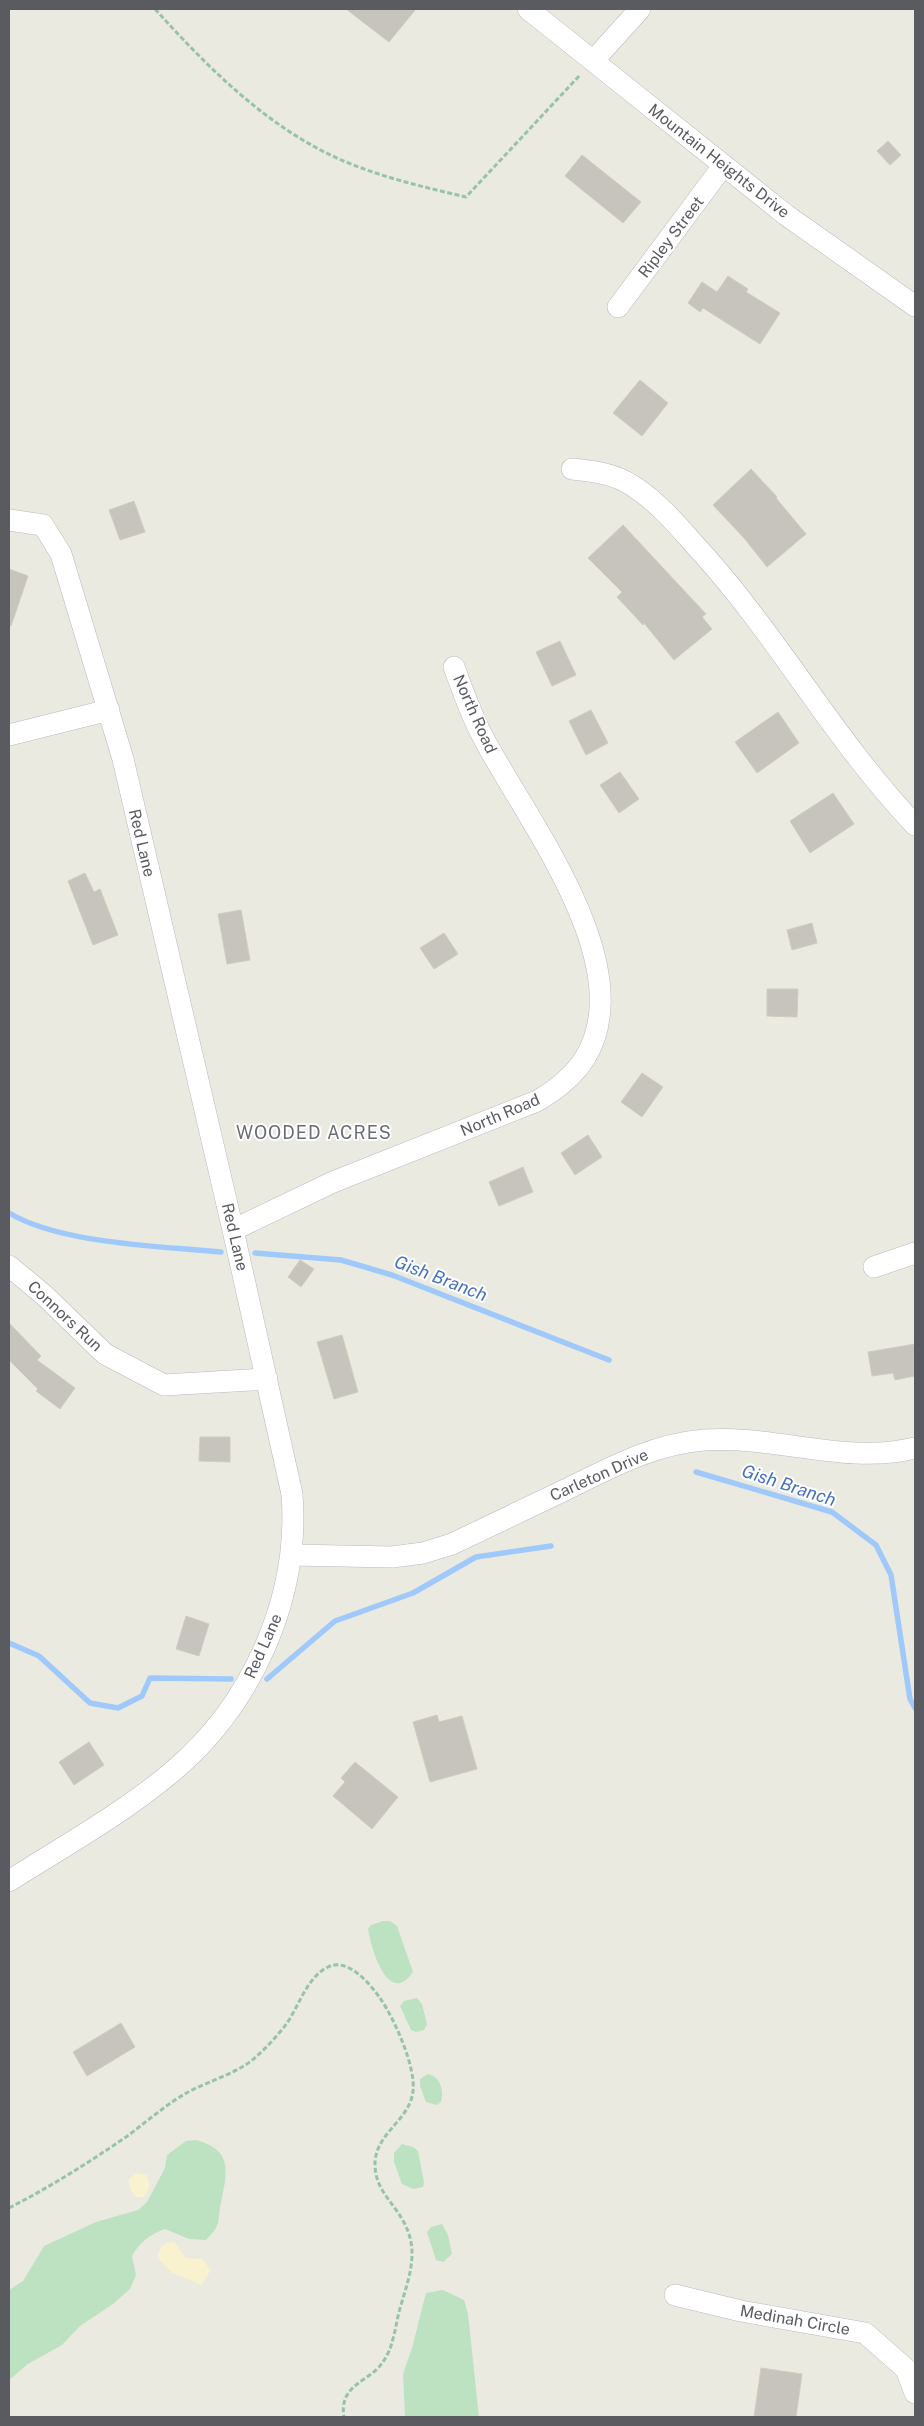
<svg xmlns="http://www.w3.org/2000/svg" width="924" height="2426" font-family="'Public Sans',sans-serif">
<rect width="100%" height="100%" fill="#ebeae0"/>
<path fill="#bde2c1" d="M383 1921H390L397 1926 413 1972C388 2008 371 1948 368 1929L371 1925Z
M417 1998 422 2004 427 2024 424 2030 416 2032 411 2030 400 2006 404 2001Z
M428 2074C441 2077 444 2091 441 2102L437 2105 426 2102 420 2086V2079Z
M196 2140C234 2150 227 2173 221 2202 217 2223 222 2224 206 2240L189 2239 165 2229C149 2235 140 2242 132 2256L136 2275 130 2289 113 2304 80 2326 62 2345 28 2364 9 2380V2290L23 2281 44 2246 96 2222 138 2210 147 2202 165 2168 167 2155 186 2141Z
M402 2144 413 2147 418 2151 424 2182 423 2187 413 2189 402 2184 394 2162V2153Z
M442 2224 448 2235 452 2254 443 2262 436 2260 427 2232 431 2227Z
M443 2290 464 2300 468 2314 479 2417H405L403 2374 412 2348 426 2293Z"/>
<path fill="#f8f3ce" d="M137 2173 146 2175C151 2182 150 2191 144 2197H136L130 2189 129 2179Z
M174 2242 186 2258 202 2259 211 2270 201 2285 171 2272 158 2258C158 2248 164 2242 174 2242Z"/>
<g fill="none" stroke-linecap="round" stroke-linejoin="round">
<path stroke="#a0c9fb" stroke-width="5.5" d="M9 1213C61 1244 160 1246 221 1252
M255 1253 341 1260 392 1275 609 1360
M696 1472 832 1512 876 1545 891 1575 910 1699 915 1708
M9 1643 39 1656 90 1703 118 1708 142 1696 150 1678 231 1679
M267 1679 335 1621 413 1593 476 1557 551 1546"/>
</g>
<path fill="#c6c4bd" stroke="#d0ccbf" d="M346 9H416L389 42Z
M888 141 901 155 890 165 877 151Z
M582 155 641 202 623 223 565 176Z
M728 276 748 289 746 292 780 313 760 344 703 308 700 312 688 303 702 282 717 292Z
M640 380 668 403 642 436 613 413Z
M751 469 777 497 776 498 806 534 767 567 744 538 713 505Z
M134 501 145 532 120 540 109 510Z
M623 525 706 614 702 617 712 629 674 660 644 623 643 625 617 597 622 592 588 558Z
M9 569 28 576 11 626 9 625Z
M560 641 576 675 552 686 536 652Z
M591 710 608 743 586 755 569 721Z
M778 712 799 743 757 773 735 742Z
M620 772 639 799 619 813 600 785Z
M833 793 854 824 810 853 790 821Z
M85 873 94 892 100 889 118 935 93 945 68 881Z
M241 910 250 960 227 964 218 914Z
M812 923 817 943 792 950 787 930Z
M444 933 458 954 434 969 420 948Z
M767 989H798L797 1017 767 1016Z
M642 1073 663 1087 642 1117 621 1102Z
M588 1135 602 1157 575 1175 561 1153Z
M523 1167 533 1192 499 1206 489 1182Z
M300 1260 314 1269 301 1287 288 1277Z
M9 1323 41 1356 37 1360 75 1388 60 1409 36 1391 38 1389 9 1360Z
M342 1335 358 1392 334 1399 317 1342Z
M915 1344V1376L895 1380 893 1373 872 1376 868 1352Z
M200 1437H230V1462L199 1461Z
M186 1616 209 1624 199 1656 176 1649Z
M437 1715 439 1722 462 1716 477 1769 430 1782 413 1722Z
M89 1742 104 1765 74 1785 59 1762Z
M355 1762 398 1797 372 1829 333 1796 345 1782 341 1778Z
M121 2023 135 2047 87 2076 73 2052Z
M761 2368 802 2374 796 2417H754Z"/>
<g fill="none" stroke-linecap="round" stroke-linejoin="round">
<defs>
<path id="street" d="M528 9 786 215 915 306
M593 61 640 9
M618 307 723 166
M572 469C594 471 615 474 633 486 661 504 682 531 704 555 780 640 836 742 915 825
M9 520 43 525 61 554 123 759 233 1230 292 1494C300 1598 252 1705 172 1772 122 1814 64 1846 9 1881
M9 735 109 710
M233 1230 333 1182 537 1101C556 1090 573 1077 585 1058 642 965 525 818 483 737 471 715 463 691 454 667
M9 1266 44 1295 105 1354 164 1385 267 1379
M874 1267 915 1253
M291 1555 392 1557 423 1553 452 1544C489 1526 527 1508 565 1490 610 1468 653 1444 704 1440 775 1435 845 1465 915 1448
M675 2295 741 2311 865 2333 906 2369 915 2393"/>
</defs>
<use href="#street" stroke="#b8b9bf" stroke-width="22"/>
<path stroke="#97c3a8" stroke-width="3" stroke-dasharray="5 2.5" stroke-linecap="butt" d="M155 9C202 61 253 113 315 147 362 173 415 185 466 197L580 75
M9 2208C50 2187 88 2163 126 2137 145 2123 163 2107 183 2095 206 2081 239 2074 258 2055 268 2046 279 2034 287 2023 299 2006 307 1977 328 1967 348 1957 370 1984 380 1998 394 2018 416 2067 413 2091 410 2123 368 2135 376 2174 379 2191 394 2205 402 2219 420 2249 410 2274 401 2305 397 2317 396 2330 392 2342 390 2351 385 2360 379 2367 364 2383 339 2387 344 2417"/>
<use href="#street" stroke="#fff" stroke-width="21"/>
</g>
<g text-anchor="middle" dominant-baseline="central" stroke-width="4" stroke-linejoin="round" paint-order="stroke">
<g font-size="16" fill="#595b61" stroke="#fff">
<text transform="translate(719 161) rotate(38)">Mountain Heights Drive</text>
<text transform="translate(671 237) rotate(-53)">Ripley Street</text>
<text transform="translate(475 714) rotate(66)">North Road</text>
<text transform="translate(142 843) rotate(77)">Red Lane</text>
<text transform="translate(500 1115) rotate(-23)">North Road</text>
<text transform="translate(235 1237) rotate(77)">Red Lane</text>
<text transform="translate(65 1316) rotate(43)">Connors Run</text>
<text transform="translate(599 1475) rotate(-24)">Carleton Drive</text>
<text transform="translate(263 1646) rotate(-66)">Red Lane</text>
<text transform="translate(795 2320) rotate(10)">Medinah Circle</text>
</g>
<g font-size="18" letter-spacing="1" fill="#6a6d72" stroke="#fff">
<text x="314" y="1132">WOODED ACRES</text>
</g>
<g font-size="18" font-style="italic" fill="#4572bc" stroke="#fff">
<text transform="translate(441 1278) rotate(21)">Gish Branch</text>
<text transform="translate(789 1485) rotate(18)">Gish Branch</text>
</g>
</g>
<rect width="924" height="2426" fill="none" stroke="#595b61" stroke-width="20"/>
</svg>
